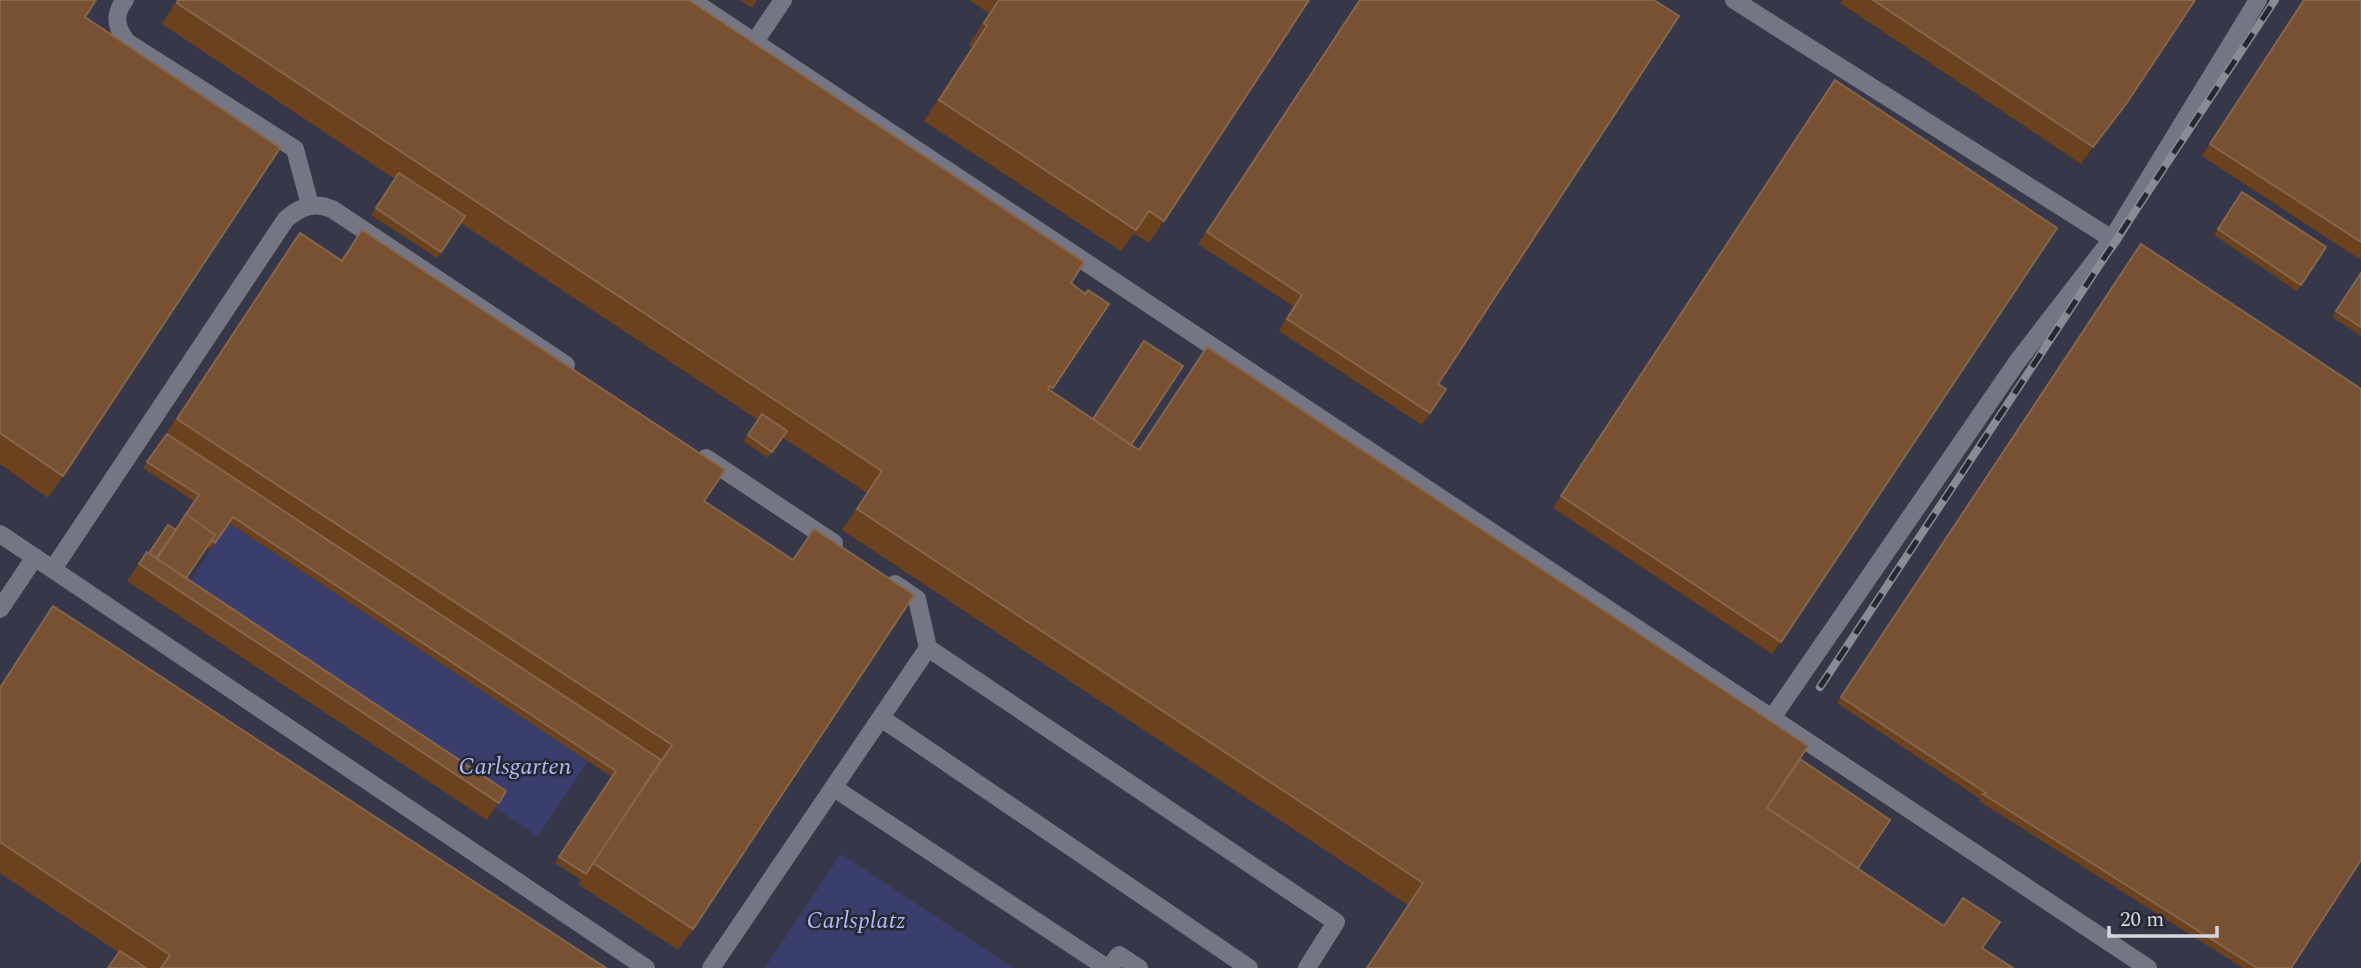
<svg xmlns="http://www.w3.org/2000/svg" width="2361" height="968" font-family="Spectral,serif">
<rect width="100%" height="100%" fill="#2f313b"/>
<path fill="#363849" d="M0 0H2361V968H0Z"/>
<path fill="#3a3e6d" d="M229 523 588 761 538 836 179 598Z
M841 854 1013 968H765Z"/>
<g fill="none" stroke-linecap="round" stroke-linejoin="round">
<path stroke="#747683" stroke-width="18" d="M125 0C113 15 116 28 127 42L295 149 310 205
M691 0 2148 968
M1734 0 2112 239 2258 0
M754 43 783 0
M706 458 834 543
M0 534 646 968
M53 569 286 219C301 207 313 201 332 209L566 365
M895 584 917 599 928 648
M0 609 35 557
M881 718 1249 968
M1772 718 2017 362 2112 239
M834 788 1107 968
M711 968 928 648 1336 922 1307 968
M1109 968 1119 955 1139 968"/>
<defs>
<path id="rail" d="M1820 687 2275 0"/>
</defs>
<use href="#rail" stroke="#8a8b94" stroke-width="8"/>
<use href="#rail" stroke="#252731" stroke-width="5" stroke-dasharray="16" stroke-linecap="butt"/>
</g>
<path fill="#6c411d" d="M0 0 85 17 63 476 48 498 0 464Z
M177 0H689L1085 294 1109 304 1051 391 1138 450 1207 347 1795 766 1858 868 1944 926 1982 948 2013 968H1366L1408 905 842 530 867 493 782 437 768 458 743 441 758 420 461 223 437 258 371 215 395 179 162 24Z
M740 0H757L752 8Z
M969 0H1309L1149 243 1134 233 1121 251 924 121 972 47 969 45 989 13Z
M1360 0 1438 384 1430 413 1422 425 1279 331 1293 306 1198 244Z
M1843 0H2195L2114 121 2081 164 1840 3Z
M2303 0H2361V260L2202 156Z
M1826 92 2057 228 1772 654 1553 508Z
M2242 192 2326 247 2297 291 2214 235Z
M362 230 704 501 693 929 678 950 578 884 581 880 555 863 612 777 229 523 211 549 207 547 186 578 506 791 487 820 127 581 147 552 149 553 176 529 195 502 143 468 285 255 300 233 341 260Z
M2141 244 2291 968H2243L1979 801 1980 799 1837 703Z
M2361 273V336L2332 317Z
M53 606 606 968H107L118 952 0 873V686Z"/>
<path fill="#4f3420" d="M2126 104 2114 121 2081 164 2093 147Z"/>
<path fill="#775131" stroke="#86664c" stroke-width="2" d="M0 0H96L85 17 280 148 63 476 0 433Z
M178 0H689L1084 262 1071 283 1085 294 1088 290 1109 304 1053 388 1050 386 1048 389 1139 450 1207 347 1808 746 1767 808 1944 926 1963 898 2000 922 1982 948 2013 968H1367L1423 883 857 509 882 471 177 3Z
M999 0H1309L1164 221 1149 211 1136 230 939 100 987 26 984 23Z
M1360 0H1654L1679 16 1438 384 1446 389 1430 413 1287 319 1302 295 1207 232Z
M1873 0H2195L2126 104 2093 147Z
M2304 0H2361V242L2210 144Z
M1835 80 2057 228 1781 642 1561 496Z
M399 173 465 216 441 252 376 208Z
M2242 192 2326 247 2301 285 2218 229Z
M362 230 725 470 704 501 793 560 814 529 914 595 693 929 593 863 672 745 177 419 300 233 342 261Z
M2141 244 2361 389V860L2291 968H2257L1983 794 1986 793 1841 697Z
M2361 273V327L2336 311Z
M1144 341 1183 366 1131 445 1093 419Z
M762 414 787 431 772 452 748 435Z
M167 434 661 760 586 874 559 857 616 771 233 517 215 543 211 540 215 535 186 514 182 520 199 495 147 462Z
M186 514 215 535 186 578 157 559Z
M168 525 176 530 156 558 149 553Z
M147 552 506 791 499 803 139 564Z
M53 606 606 968H161L170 955 0 842V688Z
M1800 759 1890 820 1858 868 1767 808Z
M120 951 146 968H108Z"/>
<g text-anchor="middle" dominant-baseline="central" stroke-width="5" stroke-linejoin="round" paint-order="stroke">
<g font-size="24" font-style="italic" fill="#b0b9f8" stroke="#252731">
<text x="515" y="767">Carlsgarten</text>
<text x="856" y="921">Carlsplatz</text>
</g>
</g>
<path d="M2109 926v10h108v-10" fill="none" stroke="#d6d7de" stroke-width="3.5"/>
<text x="2120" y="926" font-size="21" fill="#d6d7de" stroke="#252731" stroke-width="5" paint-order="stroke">20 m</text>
</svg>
